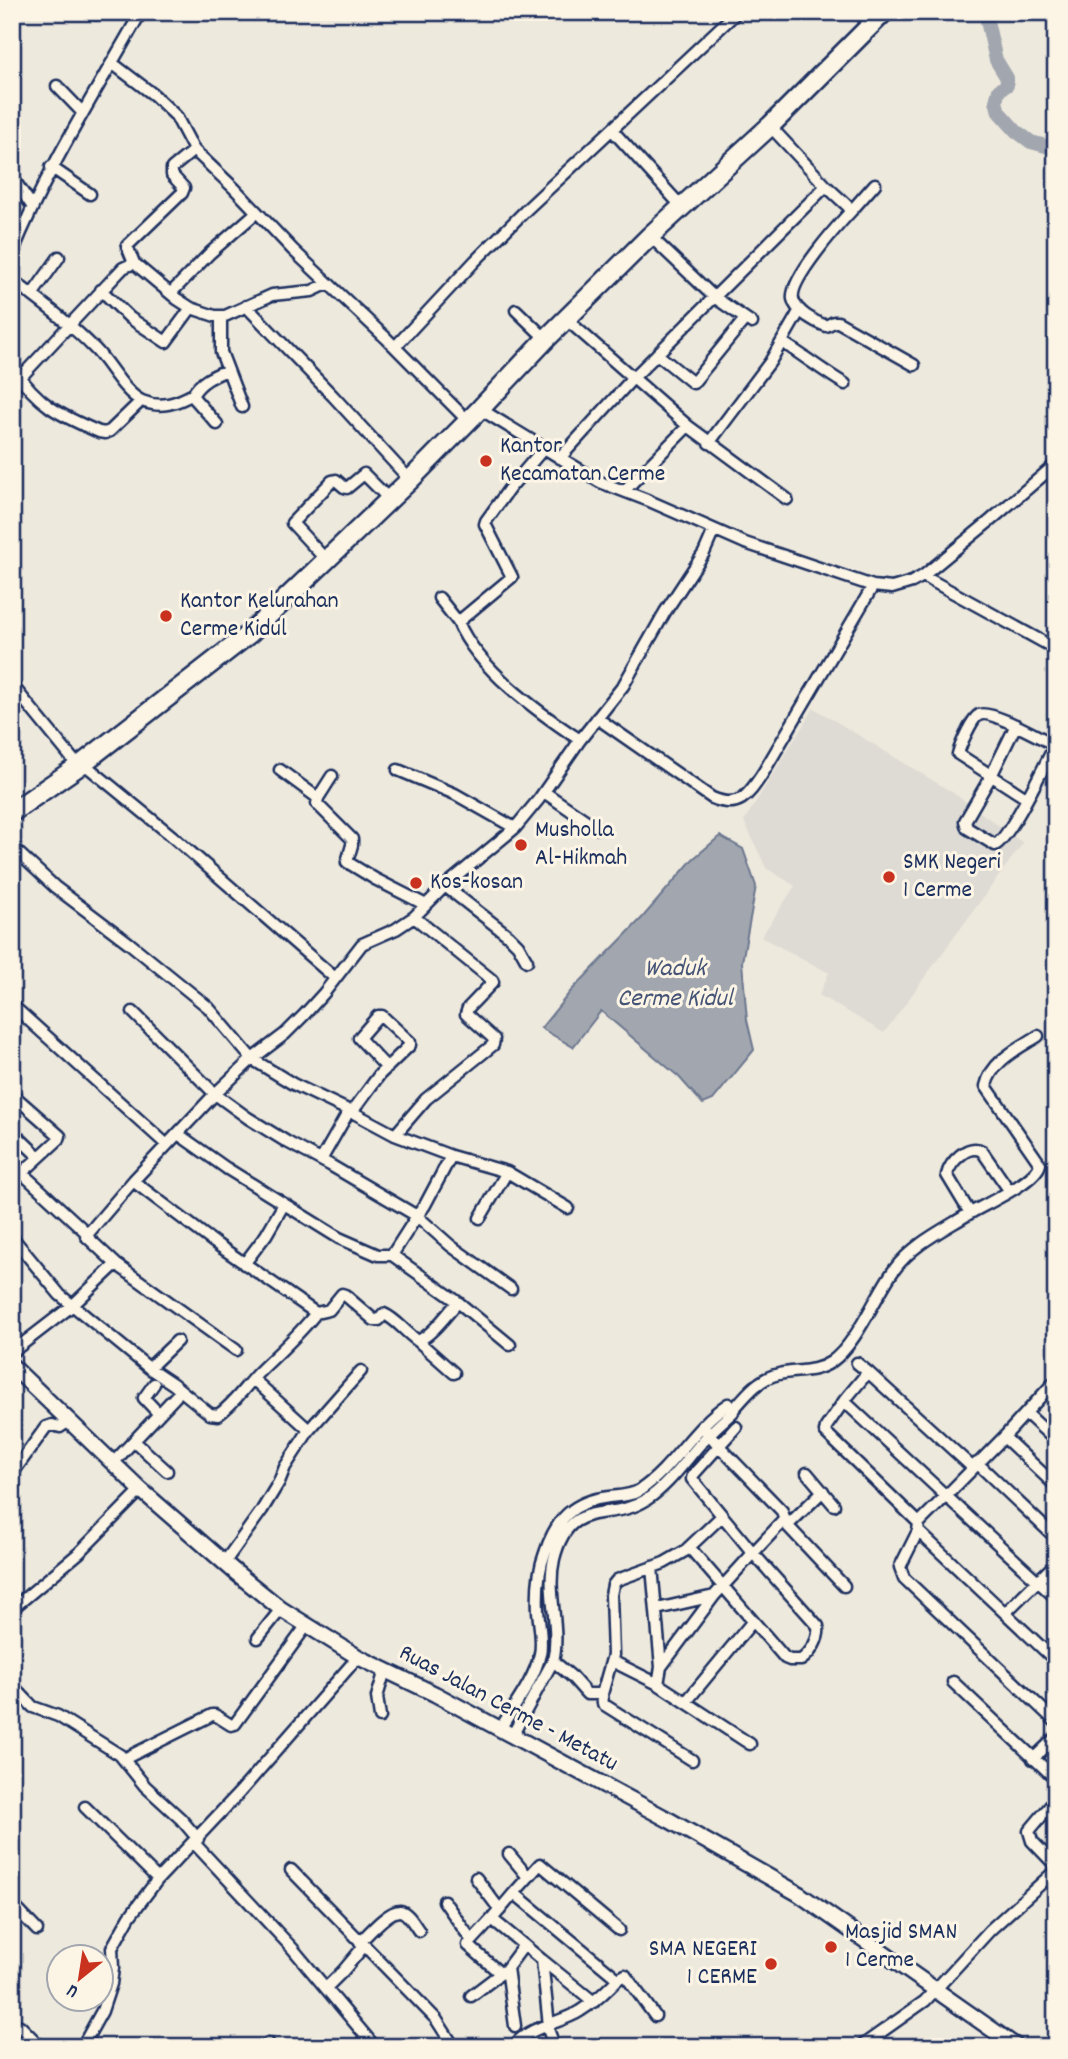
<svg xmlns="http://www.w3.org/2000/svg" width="1068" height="2059" font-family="Dekko,sans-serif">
<rect width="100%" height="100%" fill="#eee9dd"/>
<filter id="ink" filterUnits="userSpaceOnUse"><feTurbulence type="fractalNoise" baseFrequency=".0143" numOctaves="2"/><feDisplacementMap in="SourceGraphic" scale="14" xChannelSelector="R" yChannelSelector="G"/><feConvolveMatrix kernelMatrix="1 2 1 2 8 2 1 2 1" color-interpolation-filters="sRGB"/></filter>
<g filter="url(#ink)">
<path fill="#dedbd4" d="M814 708 955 794 1023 843 884 1033 819 995 829 973 761 937 795 886 766 868 744 821Z"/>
<path fill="#a2a7af" stroke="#6c778f" stroke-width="2" d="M720 836 743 849 756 886 742 962 747 1020 754 1050 713 1100 703 1104 679 1077 601 1011 573 1047 541 1028 571 991 642 918 693 859Z"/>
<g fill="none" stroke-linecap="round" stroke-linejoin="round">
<path stroke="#a2a7af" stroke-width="14" d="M985 12 996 60 1007 78V85L999 90 996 101 999 112 1016 131 1031 142 1053 148 1056 150"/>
<defs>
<path id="street" d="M96 14 98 12
M112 63 154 95 176 116 194 150 234 188 293 250 386 338 468 421
M57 86 83 113
M770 126 826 186 852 210C839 224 789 280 793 299 795 311 815 322 826 326L834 322H838L914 365
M613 131 682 207
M51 167 90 194
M12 177 32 206
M852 210 875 184
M650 236 714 297 752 323
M12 254C47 168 96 92 141 12
M134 263 127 246 182 193 184 188 172 175V168L194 150
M12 280C41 302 70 323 95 349 109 363 124 393 142 401 161 409 177 403 193 394
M101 290 130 318 166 342 191 308
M171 293 210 253 257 212
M32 295 59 257
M246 306 333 396 410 480
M516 310 546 339
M221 317V352L242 407
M566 319 688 426 787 499
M782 342C804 356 823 371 845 384
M395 347 475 261 528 208 737 12
M657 354 693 383 745 319
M12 367C39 405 57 414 99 432L105 433 110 431 141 401
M20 378 107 285 123 268 134 263 177 299 191 308 215 316H225L272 295 312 291 327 284
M480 409 600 482 647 500 745 543 873 586 892 588 912 582 923 576 991 520 1056 464
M217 424 194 398 193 394C201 381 213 376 227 370
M709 443 770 362 800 310
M544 448 509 489 486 521 485 524 512 577 458 622C478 669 538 712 580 740
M560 458 633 378 826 186
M624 491 688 426
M327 561 292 523 332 481 336 480 344 487 347 488 364 474 390 500
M923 576 1056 649
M439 598 458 622
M12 685 79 767
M597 718 712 798C740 810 749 794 763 773L873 586
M1016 725 991 776 965 821 967 828 995 845C1010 838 1046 762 1056 743
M83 763 172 836 335 978
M280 770 318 798
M398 770 455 794 515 828
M332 776 318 798 317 804 352 839V845L347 862 375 879 426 905
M544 792 597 828
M1026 798 958 754C960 746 972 718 979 715 990 709 1042 739 1055 745
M12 847 55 887 129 943 208 1007 252 1059 293 1084 352 1112
M445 886 509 936 518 945 527 961
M414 917 492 980 493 982 468 1008 466 1014 494 1039 493 1045 426 1099 395 1135 451 1156 507 1172 568 1208
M12 1005 167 1145
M133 1012 215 1094 248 1118 287 1142 330 1165 417 1216 425 1205 451 1156
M387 1068 359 1038 378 1016H382L410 1042V1045L380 1074 352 1112 395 1135
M12 1094 60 1136 59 1139 22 1173
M12 1131 39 1157
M321 1160 349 1111
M133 1181 215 1243 316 1313 329 1310 342 1294 345 1295 374 1320H379L384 1314C396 1319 406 1333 418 1341 433 1334 446 1315 458 1302L392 1255H378L339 1238 226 1168 178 1134
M12 1182 22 1173 88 1234
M970 1213 947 1175C950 1162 968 1143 982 1151L1009 1190
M480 1218 507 1172
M12 1237 60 1295 149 1368 173 1384 210 1414 218 1415C234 1404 244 1388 257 1374 277 1354 298 1336 316 1313
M392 1255 417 1216 451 1246 511 1289
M244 1264 266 1235 284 1204
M458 1302 510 1345
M418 1341 454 1373
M236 1350 116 1264 86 1236 133 1181 215 1094 252 1059 285 1034 304 1015 324 993 362 944 396 929 414 917 445 886 515 828 539 799 580 740 623 686 665 612 704 553 714 530
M12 1352 73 1305 116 1264
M857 1363 868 1372
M149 1368 177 1341
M253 1379 309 1430 361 1371
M154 1384 144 1398 159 1414
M844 1401 868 1372 972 1467
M733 1410C746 1395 759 1378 779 1374 797 1370 815 1373 831 1362 857 1344 875 1296 894 1270 912 1245 941 1231 967 1215 983 1205 1036 1182 1040 1164L986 1086C991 1061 1019 1048 1038 1036
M1026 1413 1056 1441
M705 1429 719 1446 782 1511 784 1517 783 1521 753 1553 692 1479 693 1475 736 1427
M1004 1437 1056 1486
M134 1441 167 1471
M113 1463 176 1396
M977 1463 1056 1538
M807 1473 834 1505
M12 1474 46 1427 52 1425 60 1427 69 1421
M783 1521 844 1586
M919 1523 825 1432 826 1427 844 1401 946 1496 1004 1437 1056 1380
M788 1525 823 1491
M918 1531 900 1567 904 1578 1056 1722
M224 1563 262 1510 279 1482 285 1467 309 1430
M652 1567 661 1667
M1056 1598 946 1496 919 1523 918 1531 1056 1661
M12 1609 79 1553 141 1490
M657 1609 714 1596
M1005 1613 1056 1563
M258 1638 281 1609
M553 1661 571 1676 587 1694H602L613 1655 611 1595 613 1585 617 1580 664 1563 685 1551 722 1516
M612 1661 658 1684 661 1667 714 1596 753 1553 818 1626C820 1638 811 1653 801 1660H790L785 1658 689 1547
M953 1682 1056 1779
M658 1684 750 1744
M12 1685 33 1707 58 1716 120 1755 145 1786 181 1819 198 1839
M602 1694 603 1704 692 1760
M686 1702 753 1621
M380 1717 377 1697 385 1670
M500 1729C514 1706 534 1681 540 1654 543 1641 539 1624 538 1611 537 1591 538 1571 545 1553 556 1519 573 1501 609 1497 619 1496 631 1496 640 1490 674 1467 693 1427 728 1404L733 1410V1412C722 1422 711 1431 702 1442 685 1461 668 1486 646 1500 608 1524 570 1495 554 1559 546 1593 561 1628 553 1661L512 1736
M124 1759 212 1715H215L231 1725 235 1724 307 1625
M1033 1759 1056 1737
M1056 1799 1029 1831 1032 1841 1056 1866
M85 1807 158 1879
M194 1843 293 1949 375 2047
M509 1854 528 1877
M291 1870 436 2019 454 2047
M476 1878 500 1910
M514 1893 540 1864 619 1930
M444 1901 472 1941
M12 1904 37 1930
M492 1919 468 1945 501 1974
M360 1942C368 1934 389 1910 400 1911 408 1912 415 1926 419 1931
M542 1960 594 2002
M618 1979 625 1975 655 2016
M326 1988 343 1971 364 1946
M471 1996 504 1971
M12 2024 20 2026 41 2047
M515 2026 507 1968 524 1945
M547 2027 555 2047
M268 2043 271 2047
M82 2047 102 2011 111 1984 113 1968 112 1948 130 1916 158 1879 240 1792 358 1657
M514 2047C523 2028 562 2023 580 2011 595 2002 606 1991 618 1979L514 1893 492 1919 542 1960 549 2026
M860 2047 925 2001 990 1930 1056 1870"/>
<path id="secondary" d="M12 1366 141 1490 234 1571 281 1609 358 1657 435 1694 669 1820 799 1894 1017 2047"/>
<path id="highway" d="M12 812 83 763 249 634 410 480 480 409 546 339 650 236 770 126 884 12"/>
</defs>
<use href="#street" stroke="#1b2f5e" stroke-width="15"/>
<use href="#secondary" stroke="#1b2f5e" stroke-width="19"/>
<use href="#highway" stroke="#1b2f5e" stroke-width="23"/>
<use href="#street" stroke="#fcf5e5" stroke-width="10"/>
<use href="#secondary" stroke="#fcf5e5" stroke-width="14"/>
<use href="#highway" stroke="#fcf5e5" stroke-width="18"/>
</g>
</g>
<g fill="#c8321e" stroke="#fcf5e5" stroke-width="2.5">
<circle cx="486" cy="461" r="7"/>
<circle cx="166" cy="616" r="7"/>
<circle cx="521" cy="845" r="7"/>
<circle cx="889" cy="877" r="7"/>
<circle cx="416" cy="883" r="7"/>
<circle cx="831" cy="1947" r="7"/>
<circle cx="771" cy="1964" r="7"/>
</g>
<g text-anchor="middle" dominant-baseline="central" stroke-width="6" stroke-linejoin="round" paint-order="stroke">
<g font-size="24" fill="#1b2f5e" stroke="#fcf5e5" text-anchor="start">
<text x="500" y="447">Kantor<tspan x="500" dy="28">Kecamatan Cerme</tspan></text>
<text x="180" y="602">Kantor Kelurahan<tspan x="180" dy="28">Cerme Kidul</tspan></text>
<text x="535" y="831">Musholla<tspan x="535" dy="28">Al-Hikmah</tspan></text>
<text x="903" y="863">SMK Negeri<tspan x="903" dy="28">1 Cerme</tspan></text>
<text x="430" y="883">Kos-kosan</text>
<text x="845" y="1933">Masjid SMAN<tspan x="845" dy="28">1 Cerme</tspan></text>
<text x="757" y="1950" text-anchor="end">SMA NEGERI<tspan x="757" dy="28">1 CERME</tspan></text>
</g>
<g font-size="24" fill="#1b2f5e" stroke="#fcf5e5">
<text transform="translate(508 1709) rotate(28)">Ruas Jalan Cerme - Metatu</text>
</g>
<g font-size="26" font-style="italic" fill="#445376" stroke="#fcf5e5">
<text x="675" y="969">Waduk<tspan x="675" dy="30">Cerme Kidul</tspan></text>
</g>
</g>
<rect width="1068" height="2059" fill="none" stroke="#fcf5e5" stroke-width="42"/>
<rect x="21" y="21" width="1026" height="2017" fill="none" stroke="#1b2f5e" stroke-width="2.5" filter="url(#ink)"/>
<g transform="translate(80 1978) rotate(210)"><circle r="33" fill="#fcf5e5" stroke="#a2a6af" stroke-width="2"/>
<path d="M0-5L12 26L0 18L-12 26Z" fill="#c8321e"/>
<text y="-10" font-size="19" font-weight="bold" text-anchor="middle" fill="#1b2f5e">U</text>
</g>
</svg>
